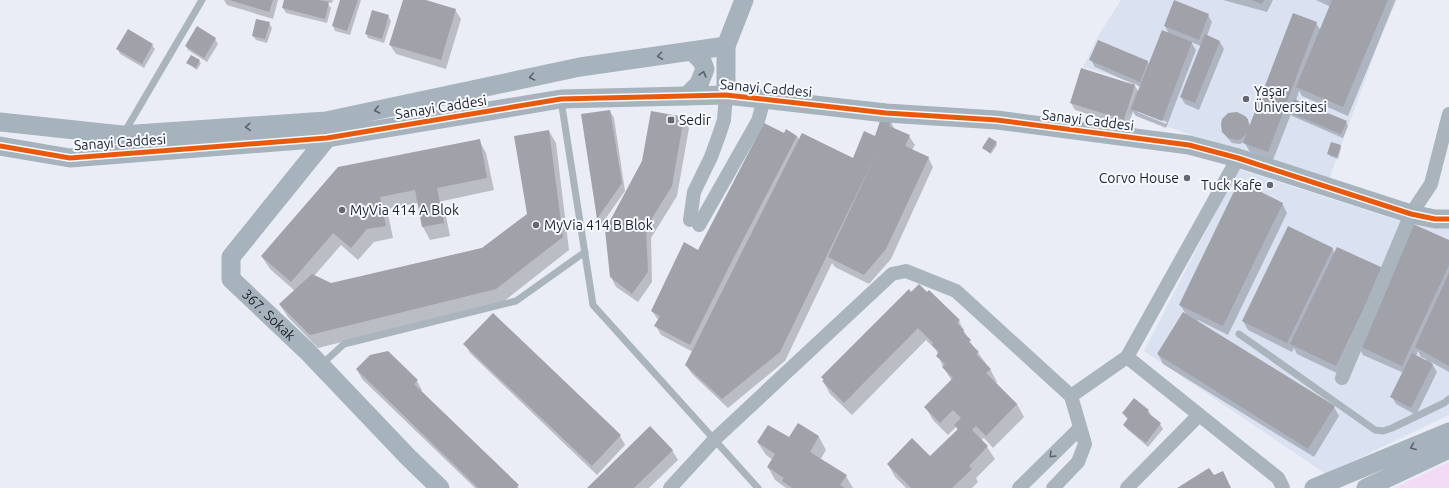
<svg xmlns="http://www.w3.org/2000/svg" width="1449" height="488" font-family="Ubuntu,sans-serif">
<rect width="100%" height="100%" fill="#eaedf6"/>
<path fill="#dae1f0" d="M1121 0H1394L1328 182 1128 113 1139 84 1083 67 1097 38Z
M1238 169 1400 221 1449 222V415L1326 474 1144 351Z"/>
<path fill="#f4dbf5" d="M1449 462V488H1394Z"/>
<path fill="#0003" fill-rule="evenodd" d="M224 0H278L273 19 227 5Z
M285 0H333L332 3 327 2 331 8 327 23 286 13 283 8Z
M341 0H361L350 35 335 31 333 26Z
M404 0H423L455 10 461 19 446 69 396 54 390 45Z
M1223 0H1273L1267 12Z
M1316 0H1396L1348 116 1302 96 1299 91 1296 101 1346 122 1348 126 1343 138 1292 116 1291 114 1273 160 1250 152 1244 142 1240 144 1232 143 1223 132 1247 120 1251 126 1316 23 1321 31 1331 7Z
M1208 15 1212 22 1207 36 1220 42 1224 49 1199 110 1185 104 1181 97 1201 46 1191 42 1196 50 1166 128 1136 116 1133 111 1128 127 1075 110 1071 103 1132 85 1133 84 1095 67 1091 60 1099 41 1148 62 1149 65 1169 34 1165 26ZM1134 84 1141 87 1139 93ZM1137 110 1167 122 1166 124 1137 112Z
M388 16 391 21 384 43 368 38 366 33Z
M269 23 272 28 267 43 256 40 253 36Z
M215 39 218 44 207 62 188 50 186 46Z
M152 45 155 49 144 68 120 54 118 49Z
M192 56 201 63 197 70 187 63Z
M610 111 614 118 625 191 601 225 598 218 582 115Z
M652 112 684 118 689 128 677 196 651 238 652 282 638 302 616 287 611 277 643 161Z
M891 122 895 130 909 136 915 145 912 150 928 157 933 167 891 259 869 284 835 267 832 263 785 361 728 408 692 374 686 365 693 352 661 335 656 326 659 321 652 311 698 252 784 135 797 136 800 141 853 160Z
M549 131 556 143 569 250 503 302 318 348 288 317 280 305 295 291 270 269 262 257 479 140 486 153 494 190 443 201 450 236 430 240 423 227 418 203 387 209 393 238 374 242 358 260 341 245 314 276 331 284 482 248 528 214Z
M996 143 997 145 991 154 983 148Z
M1340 146 1341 148 1338 159 1330 156 1329 154Z
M1282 203 1287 213 1228 335 1198 320 1197 321 1334 407 1339 416 1314 457 1163 364 1158 354 1186 314 1180 305Z
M1449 241V372L1431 362 1437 372 1416 415 1396 404 1392 397 1404 373 1363 355 1358 345 1341 375 1297 354 1294 348 1292 352 1248 330 1243 321 1332 248 1335 253 1382 269ZM1418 351 1421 357 1426 359 1425 361 1416 356Z
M909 291 959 321 968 339 990 369 997 382 996 383 1017 404 1024 417 993 448 984 438 981 440 987 447 995 459 976 478 978 482 972 488H906L895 477 888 464 930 458 958 430 956 427 948 435 933 420 926 408 952 381 943 367 936 350 926 340 852 415 830 394 823 381 824 380 822 377Z
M465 344 620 436 625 445 597 475 470 353Z
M357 370 417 381 422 390 421 391 519 488H475L362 379Z
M1148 410 1151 415 1150 416 1160 424 1163 429 1148 447 1127 429 1124 425 1128 420 1123 413Z
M798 424 819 437 826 450 820 460 846 476 853 488H786L775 480 768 467 773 460 766 455 758 443 789 439Z
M672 450 678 460 649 488H588Z"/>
<path fill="#a1a1a9" d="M229 0H273L269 12Z
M284 0H319L329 2 325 19 282 8Z
M340 0H358L347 31 332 26Z
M403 0H426L456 9 441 60 389 45Z
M1174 0 1209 14 1199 40 1164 26Z
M1251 0H1264L1262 4Z
M1332 0H1388L1343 107 1296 87Z
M372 10 389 15 382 39 365 34Z
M1293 13 1317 22 1268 152 1243 143 1247 133 1241 139 1237 140 1228 138 1222 132 1221 124 1222 119 1228 113 1237 112 1245 116 1248 119 1249 127Z
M256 19 270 22 265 39 252 36Z
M197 26 216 38 204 58 185 46Z
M128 29 153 44 142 64 116 49Z
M1162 30 1192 42 1162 121 1131 109Z
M1205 34 1220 41 1195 103 1180 97Z
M1098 40 1148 61 1140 82 1089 60Z
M191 55 200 60 196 68 186 63Z
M1081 68 1135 85 1124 120 1070 103Z
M1294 99 1347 121 1341 134 1288 112Z
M610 110 622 183 597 219 581 114Z
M651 111 684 117 672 186 646 228 648 272 632 294 610 277 605 230 642 161Z
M881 118 892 121 889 126 910 135 905 146 929 157 886 249 864 275 828 257 879 148 780 352 722 399 685 365 802 133 853 158 864 131 875 136Z
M764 123 784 133 786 129 797 136 734 257 690 345 654 326 660 316 651 311 684 242 698 250Z
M549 130 563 237 496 289 310 335 279 304 312 274 331 283 482 248 527 214 514 136Z
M989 137 997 142 990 153 982 148Z
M480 139 487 178 437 188 444 223 422 227 415 190 380 197 386 226 367 229 351 248 333 233 291 282 261 256 338 167Z
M1331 142 1341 145 1337 157 1327 154Z
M1239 181 1283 203 1223 326 1179 305Z
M1413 224 1449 240V265L1402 366 1357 345Z
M1288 226 1333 248 1287 343 1242 321Z
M1337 247 1383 268 1336 366 1290 344Z
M1449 273V366L1415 347Z
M919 284 927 292 929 290 960 320 957 323 964 330 963 332 971 340 969 342 979 352 976 354 991 369 986 373 1017 404 986 436 976 426 972 430 988 446 969 466 972 469 952 488H911L887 464 912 438 930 456 958 429 954 425 961 418 953 410 940 423 924 407 953 378 942 367 945 364 936 356 939 352 932 345 933 343 918 328 844 403 822 381 824 380 821 377 909 289 911 292Z
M1183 312 1335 406 1308 449 1157 354Z
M493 313 621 435 592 466 463 344Z
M388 351 418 380 414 384 519 485 516 488H478L356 369 370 355Z
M1412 353 1433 364 1411 408 1390 397Z
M1134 398 1149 410 1147 412 1161 423 1146 443 1123 425 1128 418 1122 413Z
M798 423 819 436 810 452 847 475 840 485 845 488H792L782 481 784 478 767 467 775 454 757 442 768 425 789 437Z
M650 426 673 450 634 488H587Z
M1209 468 1214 475 1223 471 1231 488H1177Z"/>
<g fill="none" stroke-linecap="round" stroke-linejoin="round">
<path stroke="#a9b4bd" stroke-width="7" d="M561 100 593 305 758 488
M124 133 202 0
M1239 334 1375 430 1383 431 1392 428 1444 403 1449 399
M321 365 344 344 516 301 585 252"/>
<path stroke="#a9b4bd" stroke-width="14" d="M690 220 694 192 711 157 719 135 724 120 726 95
M699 225 758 121 764 99
M1127 357 1278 478 1283 488
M1342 378 1411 214 1431 184 1449 114
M1071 396 1127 357 1238 158
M670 488 715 439 892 274 906 271 956 291 1071 396 1085 444 1078 462 1053 488
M1019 488 1080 428
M1127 488 1199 415"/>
<g stroke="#a6b2bc" stroke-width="19">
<path d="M726 95V46L744 0"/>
<path d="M687 96 699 84 705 69 702 61 692 51"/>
<path d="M0 122 122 135 326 121 580 67 726 46"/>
<path id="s1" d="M326 131 327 138 231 257V279L307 351 408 457 440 488"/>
<path d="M0 146 70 158 327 138 561 99 726 95 886 113 997 120 1189 145 1238 158 1411 214 1435 219H1449"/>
<path d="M1314 488 1449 432"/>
<path d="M1366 488 1449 449"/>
</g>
<defs>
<path id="cycleway" d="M0 146 70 158 327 138 561 99 726 95 886 113 997 120 1189 145 1238 158 1411 214 1435 219H1449"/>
</defs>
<use href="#cycleway" stroke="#f6f9fe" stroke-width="8"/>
<use href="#cycleway" stroke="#e8590c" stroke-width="5"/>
</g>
<defs><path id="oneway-chevron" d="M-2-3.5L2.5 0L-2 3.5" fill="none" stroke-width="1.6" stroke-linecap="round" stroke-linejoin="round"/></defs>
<g stroke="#5a626c">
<use href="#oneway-chevron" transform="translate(660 56) rotate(172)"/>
<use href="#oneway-chevron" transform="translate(703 74) rotate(-74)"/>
<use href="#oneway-chevron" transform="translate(532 77) rotate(168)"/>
<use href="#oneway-chevron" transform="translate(377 110) rotate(168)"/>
<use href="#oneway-chevron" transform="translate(248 127) rotate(176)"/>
<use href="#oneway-chevron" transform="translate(1413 447) rotate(158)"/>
</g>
<use stroke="#5b636c" href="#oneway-chevron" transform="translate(1052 455) rotate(135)"/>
<g fill="#646871" stroke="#f6f9fe" stroke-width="1.5">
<circle cx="1246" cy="99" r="4"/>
<rect x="667" y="116" width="8" height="8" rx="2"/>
<circle cx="1187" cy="178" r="4"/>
<circle cx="1270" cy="185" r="4"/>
<circle cx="342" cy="210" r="4"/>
<circle cx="536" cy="225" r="4"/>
</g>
<g text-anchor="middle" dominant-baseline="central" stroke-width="4" stroke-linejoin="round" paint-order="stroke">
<g font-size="14" fill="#1c202a" stroke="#f6f9fe">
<text transform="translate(766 88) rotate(5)">Sanayi Caddesi</text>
<text transform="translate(441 107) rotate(-9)">Sanayi Caddesi</text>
<text transform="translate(1088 120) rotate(7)">Sanayi Caddesi</text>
<text transform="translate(120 142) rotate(-4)">Sanayi Caddesi</text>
<text stroke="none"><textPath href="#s1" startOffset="234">367. Sokak</textPath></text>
</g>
<g font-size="14" fill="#1c202a" stroke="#f6f9fe" text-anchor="start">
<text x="1254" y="91">Yaşar<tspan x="1254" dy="16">Üniversitesi</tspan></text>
<text x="679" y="120">Sedir</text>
<text x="1179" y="178" text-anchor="end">Corvo House</text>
<text x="1262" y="185" text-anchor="end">Tuck Kafe</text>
<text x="350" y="210">MyVia 414 A Blok</text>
<text x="544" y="225">MyVia 414 B Blok</text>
</g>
</g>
</svg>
